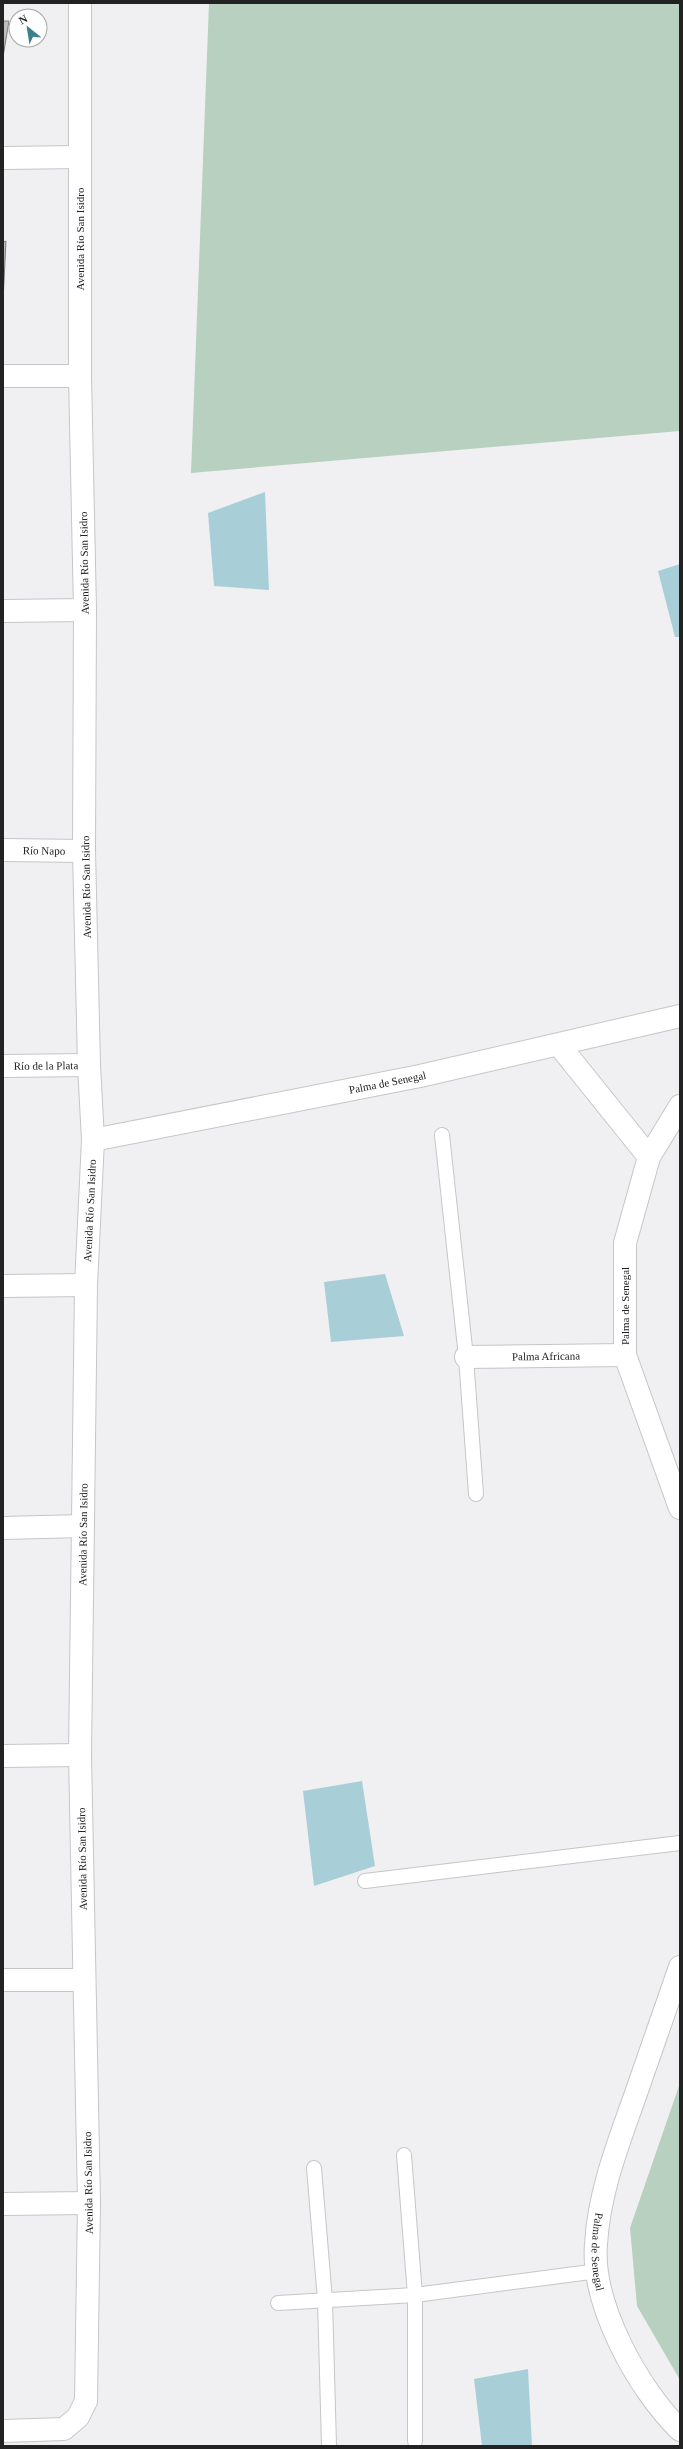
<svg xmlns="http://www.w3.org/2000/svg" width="683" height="2449" font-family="Georgia,serif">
<rect width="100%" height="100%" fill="#f0f0f3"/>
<path fill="#b8d0bf" d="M209 3H680V431L191 473Z
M680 2083V2380L637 2306 630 2228Z"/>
<path fill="#a8cfd7" d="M265 492 269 590 214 586 208 513Z
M680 564V637H675L658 571Z
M385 1274 404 1336 331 1342 324 1282Z
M362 1781 375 1866 314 1886 303 1791Z
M528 2369 532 2446H482L474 2379Z"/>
<path fill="#bfbcbc" stroke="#817f7e" d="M3 21H9L3 57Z
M6 241 3 301V242Z"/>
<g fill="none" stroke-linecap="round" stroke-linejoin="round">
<defs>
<path id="service" d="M442 1135 466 1357 476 1494
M365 1881 680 1843
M404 2155 415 2295V2441
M314 2168 325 2300 329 2446
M278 2303 415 2295 598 2271"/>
<g id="minor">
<path d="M3 158 80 157"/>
<path d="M3 376H80"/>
<path d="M3 611 85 610"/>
<path id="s1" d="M3 850 84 851"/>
<path d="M559 1045 649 1157"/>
<path id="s2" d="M3 1066 89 1065"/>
<path d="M680 1106 649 1157 625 1243V1355L680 1508"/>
<path d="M3 1286 86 1285"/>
<path id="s3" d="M466 1357 625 1355"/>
<path d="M3 1528 83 1526"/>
<path d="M3 1756 80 1755"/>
<path id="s4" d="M680 1967C665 2011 649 2055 634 2099 617 2147 599 2193 596 2244 591 2304 638 2389 680 2430"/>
<path d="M3 1980H83"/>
<path d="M3 2204 89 2203"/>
<path id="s5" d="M3 2431 64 2429 78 2417 86 2401 89 2203 80 1755 86 1285 93 1140 89 1065 84 851 85 610 80 376V3"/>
</g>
<g id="tertiary">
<path id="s6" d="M93 1140 420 1076 680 1016"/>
</g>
</defs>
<use href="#service" stroke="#c5c6c8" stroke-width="16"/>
<use href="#minor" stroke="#c5c6c8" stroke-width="24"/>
<use href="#tertiary" stroke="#c5c6c8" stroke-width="24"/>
<use href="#service" stroke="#fff" stroke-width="14"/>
<use href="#minor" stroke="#fff" stroke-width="22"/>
<use href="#tertiary" stroke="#fff" stroke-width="22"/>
</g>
<g text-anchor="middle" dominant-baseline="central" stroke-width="3" stroke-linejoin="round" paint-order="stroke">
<g font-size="11" fill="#222223" stroke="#fefeff">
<text transform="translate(80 239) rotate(-90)">Avenida Río San Isidro</text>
<text transform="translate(84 563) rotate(-91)">Avenida Río San Isidro</text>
<text stroke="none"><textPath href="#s1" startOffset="41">Río Napo</textPath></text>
<text transform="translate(86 887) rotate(-91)">Avenida Río San Isidro</text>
<text stroke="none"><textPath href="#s2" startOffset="43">Río de la Plata</textPath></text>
<text stroke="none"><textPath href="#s6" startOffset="300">Palma de Senegal</textPath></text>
<text stroke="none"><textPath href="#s5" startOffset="1288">Avenida Río San Isidro</textPath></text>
<text transform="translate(625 1306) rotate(-90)">Palma de Senegal</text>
<text stroke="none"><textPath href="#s3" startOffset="80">Palma Africana</textPath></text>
<text stroke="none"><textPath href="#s5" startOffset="964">Avenida Río San Isidro</textPath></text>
<text transform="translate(82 1859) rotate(-91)">Avenida Río San Isidro</text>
<text transform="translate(88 2183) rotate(-91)">Avenida Río San Isidro</text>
<text stroke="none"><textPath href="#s4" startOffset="298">Palma de Senegal</textPath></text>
</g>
</g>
<rect width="683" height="2449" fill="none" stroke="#222223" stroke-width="8"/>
<g transform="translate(28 28) rotate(330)"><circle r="19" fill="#fefeff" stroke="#a6a6a7"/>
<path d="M0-3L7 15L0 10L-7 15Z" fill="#3b808d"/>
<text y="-6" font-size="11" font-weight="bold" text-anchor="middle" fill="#222223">N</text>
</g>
</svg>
